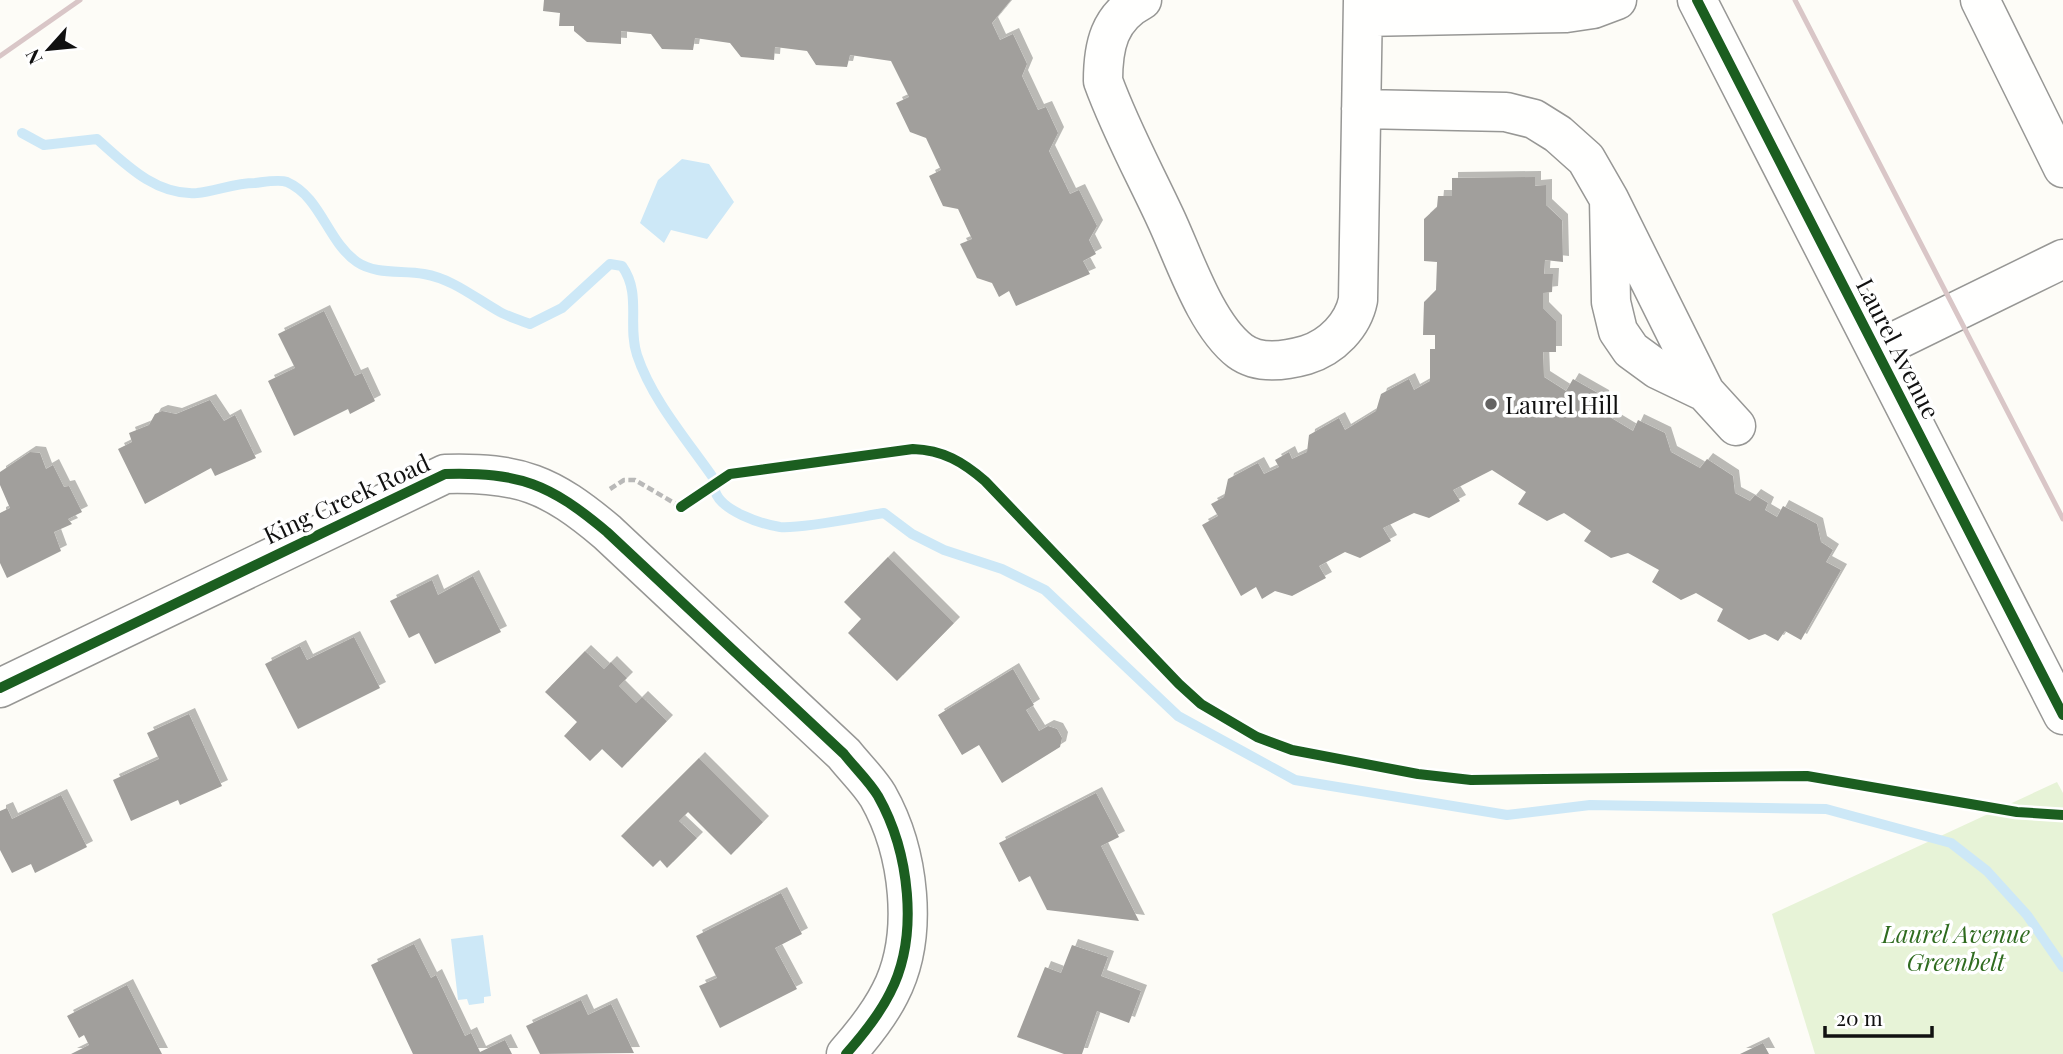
<svg xmlns="http://www.w3.org/2000/svg" width="2063" height="1054" font-family="'Playfair Display',serif">
<defs>
<filter id="shadow"><feDropShadow dx="6" dy="-6" stdDeviation="0" flood-color="#0004"/></filter>
</defs>
<rect width="100%" height="100%" fill="#fdfcf7"/>
<path fill="#e7f3d7" d="M2057 782 2063 793V1054H1815L1772 914Z"/>
<path fill="#cde8f7" d="M682 159 709 164 734 202 707 239 671 230 664 243 640 223 658 180Z
M483 935 491 996 484 997V1003L469 1005 467 999 458 1000 451 939Z"/>
<g fill="none" stroke-linecap="round" stroke-linejoin="round">
<path stroke="#cde8f7" stroke-width="10" d="M22 133 44 145 97 139C125 164 156 196 197 193 216 191 235 183 255 183 264 182 279 179 287 182 321 197 327 241 357 262 376 275 402 270 424 274 453 279 475 298 500 312 509 317 520 320 530 324L562 308 610 264 622 266C642 294 627 325 637 355 652 400 687 440 714 479
M715 491C721 511 761 524 780 527 801 529 859 517 884 513L912 534 944 550 1002 569 1045 590 1178 716 1295 780 1507 815 1590 805 1826 809 1951 843 1987 871 2027 915 2063 967"/>
</g>
<path fill="#a19f9c" filter="url(#shadow)" d="M544 0H1011L992 23 1000 40 1013 34 1027 64 1022 76 1038 110 1046 107 1058 133 1049 151 1070 194 1079 190 1097 226 1089 240 1096 254 1083 261 1090 274 1016 306 1009 291 999 297 992 283 977 278 960 244 972 239 958 209 943 206 929 176 941 170 926 138 910 132 896 103 909 97 891 61 850 55 847 67 816 65 807 51 775 47 774 60 741 57 730 43 695 38 693 50 662 49 651 34 621 31V44L587 42 574 31V26H559L560 13 543 11Z
M1535 177V186L1546 185V205L1562 220 1563 262 1545 260 1544 274H1553L1552 292 1543 293V308L1556 321V352H1543L1544 377 1566 391 1573 379 1603 396 1608 416 1633 431 1638 420 1665 433 1671 452 1700 468 1707 459 1733 476 1735 493 1750 501 1755 495 1768 503 1765 510 1777 517 1783 506 1817 524 1821 542 1833 550 1826 562 1841 570 1801 640 1785 631 1778 641 1765 634 1749 640 1717 621 1723 609 1696 593 1681 600 1652 582 1659 570 1628 553 1611 558 1584 541 1591 531 1564 513 1547 521 1518 504 1526 492 1492 470 1453 490 1460 501 1429 518 1414 513 1383 528 1391 541 1360 558 1345 552 1319 566 1326 578 1292 596 1275 591 1262 599 1256 587 1241 596 1202 525 1218 516 1211 504 1224 497 1228 479 1258 463 1264 474 1279 467 1275 460 1289 452 1292 459 1307 452 1309 435 1339 418 1345 430 1376 411 1381 394 1409 379 1414 390 1430 381V349H1435V335H1423L1424 302 1436 290 1437 262 1424 261V219L1437 207 1438 196H1452V178Z
M324 311 355 376 362 373 375 401 350 414 348 409 294 436 268 381 295 368 278 334Z
M210 400 224 421 235 415 256 458 215 476 211 468 145 504 118 449 132 442 129 433 149 425 155 414 162 411 176 414Z
M30 452 40 453 46 469 53 465 64 487 69 486 82 512 68 519 72 524 54 532 61 551 7 578 0 563V513L10 508 0 485V472Z
M888 557 954 623 897 681 848 633 861 619 844 602Z
M473 576 501 632 435 664 419 633 409 638 390 601 432 580 438 595Z
M354 637 380 688 298 729 265 664 300 646 307 660Z
M585 651 604 669 611 662 627 678 619 686 636 703 642 697 667 721 622 768 602 749 590 761 564 736 577 722 545 692Z
M1013 669 1034 705 1026 710 1039 731 1048 726 1057 729 1062 738 1060 747 1002 783 979 745 962 755 938 715Z
M189 714 222 786 180 805 178 800 131 821 113 780 159 759 147 733Z
M699 758 763 822 731 855 688 812 679 821 697 838 667 868 660 860 653 867 621 836Z
M1096 793 1119 837 1101 846 1139 921 1047 910 1030 876 1019 882 999 843Z
M61 795 87 847 35 873 31 864 12 873 0 850V811L7 808 12 819Z
M781 893 802 934 775 948 797 989 720 1028 699 986 717 978 696 936Z
M414 944 431 978 436 975 465 1036 471 1033 480 1052 505 1040 512 1054H413L371 965Z
M1072 945 1108 957 1101 976 1141 991 1129 1023 1097 1011 1082 1054H1064L1017 1037 1045 967 1061 973Z
M127 985 162 1054H71L89 1045 84 1035 79 1038 67 1016Z
M581 1000 588 1015 611 1004 634 1053 540 1054 526 1026Z
M1763 1043 1769 1054H1740Z"/>
<g fill="none" stroke-linecap="round" stroke-linejoin="round">
<defs>
<path id="minor" d="M1142 0C1109 17 1103 46 1103 81 1120 128 1144 172 1165 217 1184 257 1205 324 1240 351 1259 365 1285 361 1306 355 1332 347 1353 325 1358 300L1363 0
M1697 0 2063 715
M1980 0 2063 168
M1363 17 1566 13 1593 9 1617 0
M1361 109 1506 112 1534 119 1558 134 1586 159 1609 199 1611 302 1618 331 1631 350 1657 369 1705 392 1609 199
M1877 350 2063 259
M1705 392 1736 426
M0 688 445 474C520 472 550 484 607 532L844 754C855 768 869 781 878 796 909 851 920 935 890 993 879 1015 862 1036 846 1054"/>
</defs>
<use href="#minor" stroke="#979795" stroke-width="41"/>
<path stroke="#b9b9b8" stroke-width="4.5" stroke-dasharray="7 3.5" stroke-linecap="butt" d="M610 489 624 480H635L681 507"/>
<use href="#minor" stroke="#fffffe" stroke-width="38"/>
<path stroke="#d9c6c7" stroke-width="5" d="M1795 0 2063 519
M0 56 80 0"/>
<defs>
<path id="cycleway" d="M1697 0 2063 715
M681 507 730 474 913 449C943 450 963 462 985 481L1179 684 1201 704 1257 737 1292 750 1418 774 1471 780 1807 776 2017 812 2063 815
M0 688 445 474C520 472 550 484 607 532L844 754C855 768 869 781 878 796 909 851 920 935 890 993 879 1015 862 1036 846 1054"/>
</defs>
<use href="#cycleway" stroke="#fff" stroke-width="15"/>
<use href="#cycleway" stroke="#1b5e20" stroke-width="10"/>
</g>
<circle fill="#646362" stroke="#fff" stroke-width="2.5" cx="1491" cy="404" r="7"/>
<g text-anchor="middle" dominant-baseline="central" stroke-width="7" stroke-linejoin="round" paint-order="stroke">
<g font-size="24" fill="#111" stroke="#fff">
<text transform="translate(1899 348) rotate(63)">Laurel Avenue</text>
<text transform="translate(346 498) rotate(-25)">King Creek Road</text>
</g>
<g font-size="24" fill="#111" stroke="#fff" text-anchor="start">
<text x="1505" y="404">Laurel Hill</text>
</g>
<g font-size="24" font-style="italic" fill="#2f6b1f" stroke="#fff">
<text x="1956" y="933">Laurel Avenue<tspan x="1956" dy="28">Greenbelt</tspan></text>
</g>
</g>
<g transform="translate(49 49) rotate(243)" stroke="#ffffff" stroke-width="5" paint-order="stroke">
<path d="M0-5L12 26L0 18L-12 26Z" fill="#111111"/>
<text y="-10" font-size="19" font-weight="bold" text-anchor="middle" fill="#111111">N</text>
</g>
<path d="M1825 1026v10h107v-10" fill="none" stroke="#111111" stroke-width="3.5"/>
<text x="1836" y="1026" font-size="21" fill="#111111" stroke="#ffffff" stroke-width="5" paint-order="stroke">20 m</text>
</svg>
